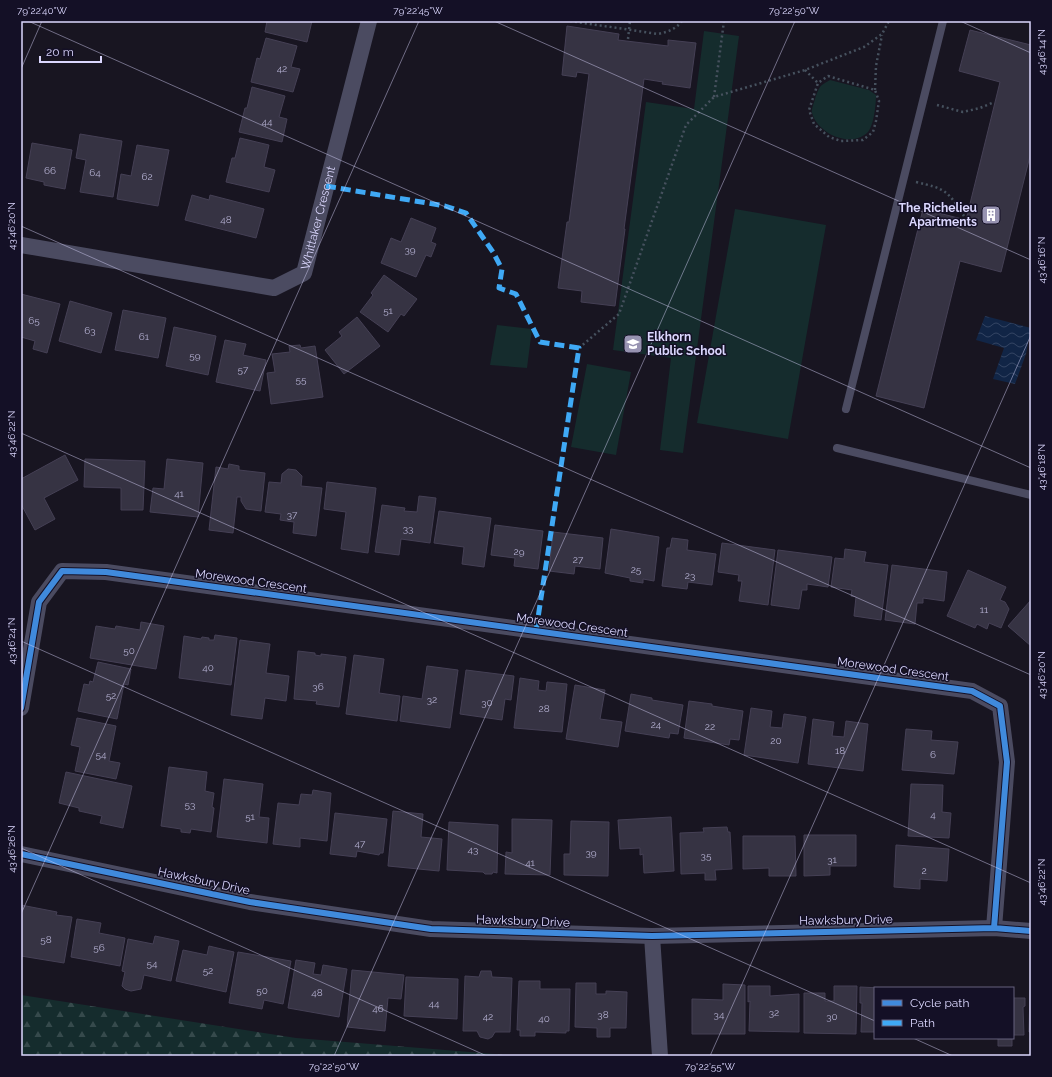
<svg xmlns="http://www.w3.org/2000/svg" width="1052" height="1077" font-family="Raleway,sans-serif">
<defs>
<pattern id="forest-firs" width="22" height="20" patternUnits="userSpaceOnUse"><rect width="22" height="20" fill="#152c2d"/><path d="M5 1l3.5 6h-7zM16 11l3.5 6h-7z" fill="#364a4c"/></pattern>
<pattern id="water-waves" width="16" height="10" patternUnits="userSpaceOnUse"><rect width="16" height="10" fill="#112546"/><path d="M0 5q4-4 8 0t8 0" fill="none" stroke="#334462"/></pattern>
</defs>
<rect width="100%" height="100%" fill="#181521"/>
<path fill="#152c2d" d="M704 31 739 36 683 453 660 450 671 358 613 350 646 102 694 109Z
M830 80 869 90 876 95C876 104 874 127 867 133 850 148 818 134 812 113 811 109 814 103 815 99 816 95 818 90 820 87 822 84 827 82 830 80Z
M735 209 826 225 788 439 697 423Z
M497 325 532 329 527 368 490 365Z
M587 364 631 372 616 455 571 447Z"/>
<path fill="url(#forest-firs)" d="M21 995 296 1038 520 1056H21Z"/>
<path fill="url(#water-waves)" d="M985 316 1031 328 1026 354 1015 384 993 379 1004 348 976 340Z"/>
<path fill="#363343" stroke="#454055" d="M267 21H312L307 42 265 32Z
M567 26 619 34 618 40 668 46V40L696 43 690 88 662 84 663 82 644 79 624 229H625L615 306 581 302 582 291 558 288 567 222H569L589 74 577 72 576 77 562 75Z
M970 30 1031 45V152L1001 272 960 261 924 408 876 396 923 209 966 220 1000 82 959 71Z
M266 38 297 46 291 67 300 69 293 92 251 82 257 58 260 59Z
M252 87 285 96 279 117 287 119 282 142 239 132 245 108H247Z
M80 134 122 141 113 197 80 192 86 160 76 158Z
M240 138 269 145 264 167 275 170 269 192 226 182 232 158H235Z
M32 143 72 150 65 189 44 185V182L26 178Z
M137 145 169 150 158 206 117 199 121 174 131 176Z
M192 195 209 200 210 195 264 209 256 238 185 220Z
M411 218 436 228 431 242 436 244 431 257 426 255 416 277 381 263 391 238 401 242Z
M384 275 417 299 404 316 401 314 388 332 360 312 373 295 371 293Z
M21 294 60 304 47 353 33 349 35 341 21 337Z
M70 301 112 313 101 353 59 341Z
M123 310 166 318 158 358 115 350Z
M357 317 380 346 344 374 325 350 342 336 339 332Z
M174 327 216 336 208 375 166 366Z
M225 340 246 344 243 355 266 360 260 391 216 382Z
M300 345 301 348 315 346 323 397 271 404 267 373 275 372 272 354 290 352 289 346Z
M65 455 78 480 44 498 55 519 35 530 21 504V479Z
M85 459 145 461 143 510H121V488L84 487Z
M167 459 203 463 198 517 150 512 153 488 164 489Z
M229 464 239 466V470L265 473 261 511 246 509 241 501V497H237L233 533 209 530 216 467 228 469Z
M288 469 296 470 302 476 301 486 322 488 316 536 293 533 294 522 280 520 281 514 265 512 269 482 281 483 282 474Z
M327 482 376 488 368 553 341 549 346 512 324 509Z
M419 496 436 498 430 543 401 539 399 555 375 552 382 505 405 508 404 511 417 512Z
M439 511 491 518 484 567 462 564 464 547 434 543Z
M495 525 543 531 538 569 514 566 515 558 491 555Z
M611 529 659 537 654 581 643 579V583L630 581V578L605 573Z
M553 532 603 538 600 569 575 566 574 574 549 571Z
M672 538 688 540 687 550 716 554 712 585 688 582 687 589 662 586 667 548H670Z
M722 543 775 550 768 605 739 601 742 581H738L739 575 718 572Z
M845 549 866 552 864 562 888 565 881 620 854 616 856 597 851 596 852 590 831 587 835 558 844 559Z
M778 550 832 557 828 587 807 584V590H802L799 609 771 605Z
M892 565 947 572 944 601 923 598V603H917L915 624 885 620Z
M968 570 1006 587 1000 600 1005 602 1009 609 1001 628 989 623 987 629 977 624 975 628 947 616Z
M1031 600V646L1008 626Z
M141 622 164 626 156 669 90 658 96 626 115 629 116 626 140 630Z
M215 635 237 638 231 685 179 678 184 636 201 639 202 637 209 638V640H214Z
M240 640 270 644 266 673 289 676 286 701 265 698 262 719 231 715Z
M298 651 315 653V655L321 656V654L346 657 339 707 316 704 317 701 294 699Z
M354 655 384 659 379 693 400 696 397 721 346 714Z
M98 662 131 669 128 685 124 684 117 719 78 711 84 684 89 685 90 681 93 682Z
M427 666 458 670 450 728 400 721 403 696 422 699Z
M466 670 514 676 511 700 505 699 502 720 460 714Z
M520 678 539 681 538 690 546 691 547 682 567 684 562 732 514 728Z
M575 685 605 690 600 719 622 722 618 747 566 739Z
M631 694 652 698V700L683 705 678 734 670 733 669 738 625 731Z
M689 701 712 704V706L743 711 739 740 730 739 729 745 684 738Z
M751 708 772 711 770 727 782 728 784 714 806 717 798 763 744 755Z
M77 718 116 726 109 761 120 763 116 779 75 771 80 747 71 745Z
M813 719 834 722 832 736 844 737 846 721 868 724 863 771 808 764Z
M906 729 932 731 931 740 958 742 954 774 902 770Z
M169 767 207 772 205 791 214 793 212 807 214 808 211 832 191 829 190 833 181 832V829L161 826Z
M66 772 132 786 123 828 100 823 102 816 79 811V808L59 803Z
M224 779 263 784 259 817 269 818 267 843 217 837Z
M911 784 943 785 942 812 951 813 949 838 908 836Z
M313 790 331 793 327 841 300 838V847L273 844 278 803 299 805 301 794 312 795Z
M393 811 423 814 421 837 442 839 439 871 388 866Z
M335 813 387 819 383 853H380L379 855 357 851 356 857 330 854Z
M671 817 674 871 644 873 643 854 640 855V848L620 849 618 820Z
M512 819 552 820 550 875 505 874 506 852 512 853Z
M571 821 609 822 608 876 564 875V854H570Z
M449 822 498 825 497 873 493 872 492 874H485L483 872 447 870Z
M727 827 728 832H730L732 869 715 870 716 880H705V873L681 874 680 833 704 832 703 828Z
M804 835H856V866H830V875L804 876Z
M743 836H795L796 876H769V868L743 869Z
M896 845 949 849 947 881 920 879V889L894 887Z
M21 905 57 912 56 915 72 917 64 963 21 956Z
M77 919 101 923 99 933 125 938 120 966 71 957Z
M155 936 179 941 171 981 144 975 141 989 131 991 125 989 122 986 125 972 122 971 128 939 153 944Z
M209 946 234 952 226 992 176 981 183 950 207 955Z
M238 952 291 961 283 1004 264 1000 262 1009 229 1003Z
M296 960 315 963 313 974 321 975 323 965 347 969 339 1017 288 1008Z
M352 970 404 975 401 999 388 998 385 1031 347 1027Z
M481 971H491L492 977 512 978 510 1032H495L492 1037 488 1039 480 1037 477 1031H463L465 976 479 977Z
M406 977 458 979 457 1019 404 1016Z
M519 981H540V989H570L569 1031H566V1033L535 1032V1036H520V1030H517Z
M576 983H596V994H606V991L627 992 626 1028H610V1037H597V1028L575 1027Z
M723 984 745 985V1034H692V999L723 1000Z
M748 986H770V996L799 994V1032L749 1031 750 1001 748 1002Z
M834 986H857L856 1034 804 1033V993H825V1001H834Z
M860 987 881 988H875V1032H861L862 1003H860Z
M1030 990H1031V1032H1029Z
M1013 998H1025V1006L1023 1007 1024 1035H1013Z
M998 1038H1012V1046H998Z"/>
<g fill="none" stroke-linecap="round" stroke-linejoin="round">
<path stroke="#46515e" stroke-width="2.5" stroke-dasharray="2 3" stroke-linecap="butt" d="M570 21 658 34C668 32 676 29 682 21
M628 39 630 21
M805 70 818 83
M828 76 875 90 879 101 876 121 873 132 863 140 841 141 829 137 814 124 809 110 818 83Z
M875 90 876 66 882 35
M714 97 724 21
M937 105 963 112 980 108 992 103
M916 182C946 189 947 190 964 216
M579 348 619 314 686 125 714 97 805 70 864 47 882 34 889 21"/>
<path stroke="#4b4b61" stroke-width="8" d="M846 409 943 21
M837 448 1031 495"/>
<g stroke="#4b4b61" stroke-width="16">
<path id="s1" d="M21 245 274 288 304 273 369 21"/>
<path d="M21 708 39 602 62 571 106 572 972 691 1000 706 1007 762 994 928"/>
<path d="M21 854 250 902 431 929 652 936 994 928 1031 931"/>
<path d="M652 936 660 1056"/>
</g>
<path stroke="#3fa9f5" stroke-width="5" stroke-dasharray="10 5" stroke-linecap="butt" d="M326 186 445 206 466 213 493 252 502 269 499 288 516 294 540 342 579 348 536 631"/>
<defs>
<path id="cycleway" d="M21 708 39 602 62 571 106 572 972 691 1000 706 1007 762 994 928
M21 854 250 902 431 929 652 936 994 928 1031 931"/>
</defs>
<use href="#cycleway" stroke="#141026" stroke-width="8"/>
<use href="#cycleway" stroke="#408adc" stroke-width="6"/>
</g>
<path fill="none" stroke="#dbd7fe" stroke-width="1" stroke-opacity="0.45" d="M28 21 1031 468M494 21 1031 260M960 21 1031 53M21 69 42 21M21 226 1031 675M21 433 1031 883M21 641 875 1021M21 848 487 1056M21 914 419 21M913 1038 953 1056M334 1056 795 21M710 1056 1031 335"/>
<defs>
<symbol id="building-square" viewBox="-11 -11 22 22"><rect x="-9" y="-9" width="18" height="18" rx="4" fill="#9793b1" stroke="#141026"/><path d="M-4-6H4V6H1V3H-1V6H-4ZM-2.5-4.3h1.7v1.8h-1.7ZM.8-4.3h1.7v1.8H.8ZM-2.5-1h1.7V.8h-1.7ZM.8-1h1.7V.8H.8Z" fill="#fff"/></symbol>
<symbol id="school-square" viewBox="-11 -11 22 22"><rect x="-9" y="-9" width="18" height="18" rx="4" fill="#9793b1" stroke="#141026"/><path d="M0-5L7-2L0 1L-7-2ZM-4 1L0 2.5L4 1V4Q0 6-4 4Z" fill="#fff"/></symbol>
</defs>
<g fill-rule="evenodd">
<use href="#building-square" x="980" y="204" width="22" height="22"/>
<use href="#school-square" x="622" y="333" width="22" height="22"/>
</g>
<g text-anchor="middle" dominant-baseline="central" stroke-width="3" stroke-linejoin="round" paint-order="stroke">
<g font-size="10" fill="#b2aecf">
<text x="282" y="68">42</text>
<text x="267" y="121">44</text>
<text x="50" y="170">66</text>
<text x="95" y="172">64</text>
<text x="147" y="176">62</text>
<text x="226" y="219">48</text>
<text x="410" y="249">39</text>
<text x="388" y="310">51</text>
<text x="34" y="320">65</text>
<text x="90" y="330">63</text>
<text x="144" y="336">61</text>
<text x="195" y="355">59</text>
<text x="243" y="369">57</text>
<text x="301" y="379">55</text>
<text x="179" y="493">41</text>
<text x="292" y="514">37</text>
<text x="408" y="528">33</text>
<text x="519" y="551">29</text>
<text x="578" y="559">27</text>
<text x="636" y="569">25</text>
<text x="690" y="575">23</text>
<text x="984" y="609">11</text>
<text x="129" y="650">50</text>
<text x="208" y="667">40</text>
<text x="318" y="686">36</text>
<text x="111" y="695">52</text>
<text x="432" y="699">32</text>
<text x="487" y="702">30</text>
<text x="544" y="708">28</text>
<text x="656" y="724">24</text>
<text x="710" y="726">22</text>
<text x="776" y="740">20</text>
<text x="840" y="750">18</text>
<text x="101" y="754">54</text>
<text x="933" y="754">6</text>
<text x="190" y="804">53</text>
<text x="933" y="814">4</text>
<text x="250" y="816">51</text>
<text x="360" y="843">47</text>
<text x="473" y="849">43</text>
<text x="591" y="852">39</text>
<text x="706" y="855">35</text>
<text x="832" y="859">31</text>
<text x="530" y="862">41</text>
<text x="924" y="870">2</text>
<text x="46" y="939">58</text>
<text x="99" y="947">56</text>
<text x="152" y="963">54</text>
<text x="208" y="970">52</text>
<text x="262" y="990">50</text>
<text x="317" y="992">48</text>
<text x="434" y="1003">44</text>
<text x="378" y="1008">46</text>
<text x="774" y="1012">32</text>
<text x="603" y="1014">38</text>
<text x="719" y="1014">34</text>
<text x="488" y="1016">42</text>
<text x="832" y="1016">30</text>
<text x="544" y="1018">40</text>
</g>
<g font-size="12" font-weight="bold" fill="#dbd7fe" stroke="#141026" text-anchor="end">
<text x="977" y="208">The Richelieu<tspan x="977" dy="14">Apartments</tspan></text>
<text x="647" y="337" text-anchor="start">Elkhorn<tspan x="647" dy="14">Public School</tspan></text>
</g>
<g font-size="12" fill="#dbd7fe" stroke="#141026">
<text stroke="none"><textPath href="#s1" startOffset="347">Whittaker Crescent</textPath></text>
<text transform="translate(251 581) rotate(8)">Morewood Crescent</text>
<text transform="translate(572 625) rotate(8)">Morewood Crescent</text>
<text transform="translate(893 669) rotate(8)">Morewood Crescent</text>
<text transform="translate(204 881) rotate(12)">Hawksbury Drive</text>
<text transform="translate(846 920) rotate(-1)">Hawksbury Drive</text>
<text transform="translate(523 921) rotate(2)">Hawksbury Drive</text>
</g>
</g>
<rect width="1052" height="1077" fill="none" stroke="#141026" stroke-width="44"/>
<rect x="874" y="987" width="140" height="52" fill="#141026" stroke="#64607c"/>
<rect x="882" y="1000" width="20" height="6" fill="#408adc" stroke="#64607c"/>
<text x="910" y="1007" font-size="12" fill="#dbd7fe">Cycle path</text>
<rect x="882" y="1020" width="20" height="6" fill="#3fa9f5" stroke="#64607c"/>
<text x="910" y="1027" font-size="12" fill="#dbd7fe">Path</text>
<path d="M40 56v6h61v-6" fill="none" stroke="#dbd7fe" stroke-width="2"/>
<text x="46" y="56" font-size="12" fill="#dbd7fe" stroke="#141026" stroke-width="3" paint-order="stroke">20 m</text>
<rect x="22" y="22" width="1008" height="1033" fill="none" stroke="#dbd7fe" stroke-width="1.5"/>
<g font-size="10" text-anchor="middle" fill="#dbd7fe">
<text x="42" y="14">79°22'40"W</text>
<text x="418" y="14">79°22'45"W</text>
<text x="794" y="14">79°22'50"W</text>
<text transform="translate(1041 52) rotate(-90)" y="4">43°46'14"N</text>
<text transform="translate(11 226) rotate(-90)" y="4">43°46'20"N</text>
<text transform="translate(1041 260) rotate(-90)" y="4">43°46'16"N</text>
<text transform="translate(11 434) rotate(-90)" y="4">43°46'22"N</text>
<text transform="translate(1041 467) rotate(-90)" y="4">43°46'18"N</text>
<text transform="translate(11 641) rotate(-90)" y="4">43°46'24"N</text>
<text transform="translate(1041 675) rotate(-90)" y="4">43°46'20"N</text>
<text transform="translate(11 849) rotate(-90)" y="4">43°46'26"N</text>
<text transform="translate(1041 882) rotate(-90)" y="4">43°46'22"N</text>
<text x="334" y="1070">79°22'50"W</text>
<text x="710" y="1070">79°22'55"W</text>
</g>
</svg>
